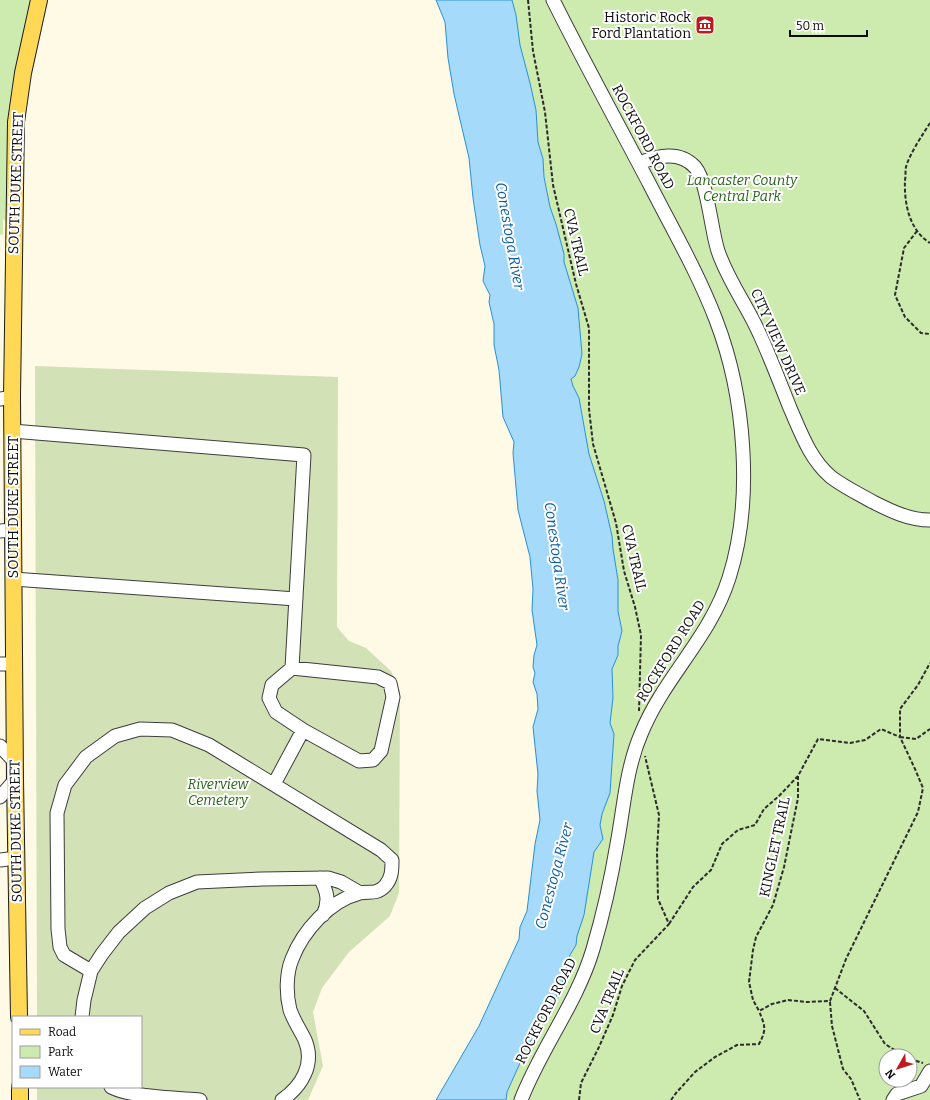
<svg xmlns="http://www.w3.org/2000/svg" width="930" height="1100" font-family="Bitter,serif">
<rect width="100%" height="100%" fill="#fffae6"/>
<path fill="#cdebae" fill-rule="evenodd" d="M0 0H32L12 87 9 128 7 222 3 219V234L0 235Z
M512 0H930V1100H506L507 1092 520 1063 524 1049 534 1037V1031L540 1022 542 1012 554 1000 560 990 570 955 576 945 577 936 584 915 594 851 603 839 600 825 602 814 610 793 614 734 610 723 613 698 612 669 618 655V646L622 631 618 611V580L613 549 612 536 604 501 589 454 579 398 573 386 571 379C579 373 580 363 582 354L564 262V254L556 224 550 207 544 177 543 159 538 142 536 110 530 83 520 45 516 15ZM886 1056H910V1080H886Z"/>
<path fill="#d3e1b7" d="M35 366 338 377 337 627 349 641 366 648 391 671 400 691 399 893 390 916 349 952 322 988 313 1012 323 1066 308 1100H37V1087H141V1017H37Z"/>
<path fill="#a6dafb" stroke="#288fd7" d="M436 0H512L516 15 520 45 530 83 536 110 538 142 543 159 544 177 550 207 556 224 564 254V262L578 308 582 354 579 367 575 376 571 379 573 386 579 398 589 454 604 501 612 536 613 549 618 580V611L622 631 618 646V655L612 669 613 698 610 723 614 734 610 793 602 814 600 825 603 839 594 852 584 915 577 936 576 945 570 955 560 990 554 1000 542 1012 541 1022 534 1031V1037L524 1049 520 1063 507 1092 506 1100H436L479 1026 519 939 520 927 527 911 535 844 540 820 537 791 538 774 533 727 538 709 537 694 533 682 535 673 533 667 534 655 537 645 532 610 533 589 530 557 518 510 513 453 514 442 503 417 499 370 494 345V324L489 302 490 295 483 281 485 266 480 245 473 198 469 158 454 94 448 58 445 22Z"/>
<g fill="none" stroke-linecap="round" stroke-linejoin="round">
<defs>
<path id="minor" d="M639 163C658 156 679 150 695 167 708 183 711 230 718 251 728 281 748 307 760 335 771 359 780 383 790 408 801 433 810 459 831 477 844 487 859 494 873 502 891 511 909 520 930 520
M0 399 12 397
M12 431 304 455 292 668
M0 531 13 530
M13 579 296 599
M0 664H14
M292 668 378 677 390 683 393 697 381 751 373 760 359 761 303 730 276 712 269 698 272 685Z
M0 746 15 762
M274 784 303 730
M0 797 15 780
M0 860 16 858
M320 878C327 891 330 901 323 915
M91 971 64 955 60 947 58 929 57 813 65 785 86 757 115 736 140 729 172 730 209 745 381 850 392 860C392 870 392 878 385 886 376 895 370 891 360 893 329 901 303 931 292 959 286 974 286 994 290 1010 294 1021 300 1030 305 1040 315 1064 302 1086 282 1100
M82 1017 84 1000 91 971 102 954 119 932 145 908 169 893 197 882 262 879 328 878 341 882 360 893
M111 1087C131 1097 175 1098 200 1100
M521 1100C541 1048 577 1003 593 949 603 915 611 880 617 844 624 807 626 769 641 734 664 677 710 638 729 578 754 500 745 395 716 320 698 273 673 230 650 185 618 124 584 62 553 0
M893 1100 897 1094 921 1086 930 1071"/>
<path id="major" d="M19 1017 15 780 12 397 16 122 23 73 39 0
M20 1087V1100"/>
</defs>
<use href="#minor" stroke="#3d3d3d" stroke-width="15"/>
<use href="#major" stroke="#1b1b1b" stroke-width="18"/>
<path stroke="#2c2c2c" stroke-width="2" stroke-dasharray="4 2" stroke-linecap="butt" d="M528 0 533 51 545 112 553 185 576 284 589 328V409L593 444 616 523 624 571 635 607 641 635 639 711
M930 123C923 134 909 155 906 167 905 171 906 176 905 180 904 203 909 230 930 243
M917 231 904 248 895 295 905 317 921 333 930 334
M900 737 916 739 930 729
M798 776V798L784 867 773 905 756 937 753 950 749 982 753 1000 759 1011 772 1004 788 1000 807 1002 830 1001 846 959 918 812 923 788 915 769 900 737
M669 924 693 887 711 870 722 844 738 830 755 825 764 809 779 796 798 776 818 739 850 743 865 740 881 729 900 737V709L918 685 930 663
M835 988 864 1011 885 1044 904 1056
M830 1002 832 1026 843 1069 851 1079 860 1100
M910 1059 923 1063
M579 1100 581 1083 599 1047 613 1015 622 986 635 960 669 924 658 899 657 852 659 815 645 756
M671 1100 676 1093 695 1072 715 1057 737 1045 759 1044C767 1029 765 1026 759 1011"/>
<use href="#minor" stroke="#fff" stroke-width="13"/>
<use href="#major" stroke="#ffd856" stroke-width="16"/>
</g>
<defs>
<symbol id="museum-square" viewBox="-11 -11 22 22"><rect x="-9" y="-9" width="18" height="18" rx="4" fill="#c2191f" stroke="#fff"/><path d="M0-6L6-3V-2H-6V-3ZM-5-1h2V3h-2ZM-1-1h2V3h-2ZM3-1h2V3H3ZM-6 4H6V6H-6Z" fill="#fff"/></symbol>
</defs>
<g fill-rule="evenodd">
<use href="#museum-square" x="694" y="14" width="22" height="22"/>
</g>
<g text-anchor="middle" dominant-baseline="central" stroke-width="4" stroke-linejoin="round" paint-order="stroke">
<g font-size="14" fill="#0a0a0a" stroke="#fff" text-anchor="end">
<text x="691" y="17">Historic Rock<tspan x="691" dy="16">Ford Plantation</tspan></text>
</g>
<g font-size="14" fill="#0a0a0a" stroke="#fff">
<text transform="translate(643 137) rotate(62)">ROCKFORD ROAD</text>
<text transform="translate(16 183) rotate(-88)">SOUTH DUKE STREET</text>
<text transform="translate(576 242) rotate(77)">CVA TRAIL</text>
<text transform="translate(778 342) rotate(66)">CITY VIEW DRIVE</text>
<text transform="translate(13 507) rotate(-90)">SOUTH DUKE STREET</text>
<text transform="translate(634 558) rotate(77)">CVA TRAIL</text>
<text transform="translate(671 651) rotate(-58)">ROCKFORD ROAD</text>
<text transform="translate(16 831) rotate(-91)">SOUTH DUKE STREET</text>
<text transform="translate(775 847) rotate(-78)">KINGLET TRAIL</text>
<text transform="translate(607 1001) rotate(-68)">CVA TRAIL</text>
<text transform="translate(546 1011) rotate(-63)">ROCKFORD ROAD</text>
</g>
<g font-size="14" font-style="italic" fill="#266417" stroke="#fff">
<text x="742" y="180">Lancaster County<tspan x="742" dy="16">Central Park</tspan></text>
<text x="218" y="784">Riverview<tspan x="218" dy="16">Cemetery</tspan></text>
</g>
<g font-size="15" font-style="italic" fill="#0c5fa2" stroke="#fff">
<text transform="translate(510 236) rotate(80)">Conestoga River</text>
<text transform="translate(557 556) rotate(82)">Conestoga River</text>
<text transform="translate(554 876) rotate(-75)">Conestoga River</text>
</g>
</g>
<rect x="12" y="1016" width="130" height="72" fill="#ffffff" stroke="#9d9d9d"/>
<rect x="20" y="1029" width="20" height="6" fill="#ffd856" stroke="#9d9d9d"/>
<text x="48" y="1036" font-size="12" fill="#0a0a0a">Road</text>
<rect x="20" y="1046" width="20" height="12" fill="#cdebae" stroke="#9d9d9d"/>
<text x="48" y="1056" font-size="12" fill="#0a0a0a">Park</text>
<rect x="20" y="1066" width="20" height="12" fill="#a6dafb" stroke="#9d9d9d"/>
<text x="48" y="1076" font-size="12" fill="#0a0a0a">Water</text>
<g transform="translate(898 1068) rotate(231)"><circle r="19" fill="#ffffff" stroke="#9d9d9d"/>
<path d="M0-3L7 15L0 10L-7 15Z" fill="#c2191f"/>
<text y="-6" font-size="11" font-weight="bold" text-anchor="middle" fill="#0a0a0a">N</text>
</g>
<path d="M790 30v6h77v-6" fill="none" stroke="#0a0a0a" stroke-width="2"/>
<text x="796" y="30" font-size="12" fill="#0a0a0a" stroke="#ffffff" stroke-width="3" paint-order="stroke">50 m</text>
</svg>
